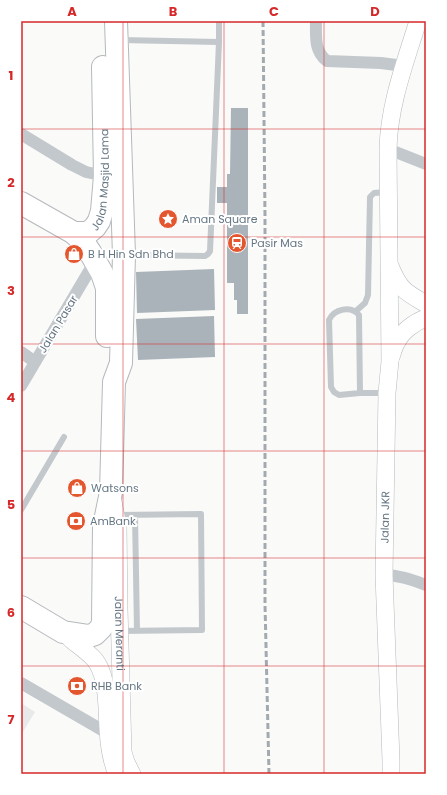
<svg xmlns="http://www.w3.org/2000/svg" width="447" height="795" font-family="Poppins,sans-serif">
<rect width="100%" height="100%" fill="#fafaf8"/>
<path fill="#e8e9e9" d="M21 703 35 712 21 735Z"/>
<path fill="#aab3b9" d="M231 108H248V314H237V300H234V283H227V203H217V187H227V174H230Z
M214 269 215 310 137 313 136 272Z
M214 316 215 357 138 360 136 319Z"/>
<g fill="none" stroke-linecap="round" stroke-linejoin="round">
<defs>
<g id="secondary">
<path d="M390 266C400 290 405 292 426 304"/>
<path d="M391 357C393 352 394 346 397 342 402 331 415 322 426 318"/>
<path id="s1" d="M112 497 118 526 119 609 123 752 126 762 132 774"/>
<path d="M63 632C67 635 70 639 74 642 82 648 89 653 95 660 105 673 106 692 107 707 108 729 108 754 117 774"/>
<path id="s2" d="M391 774V760L384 575 387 393 390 361 388 149C389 105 405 63 418 21"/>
</g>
<g id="highway">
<path d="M21 203 74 233 84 243 90 252 102 273 107 288V336"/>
<path id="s3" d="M74 233H88L95 227 99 221 102 211 105 176 103 67"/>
<path d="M21 607 63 632 89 636 95 634 101 628 103 622 104 526 111 492 114 382 121 363 124 255 116 21"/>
</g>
</defs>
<use href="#secondary" stroke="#b3babf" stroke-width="18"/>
<use href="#highway" stroke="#b4b9bd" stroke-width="24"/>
<path stroke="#c3c8cc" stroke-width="6" d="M120 40 219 42 210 251 208 254 205 256 128 255
M219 42V21
M356 311 365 303 368 295 370 197 374 193 386 192
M360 393 359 315C351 305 334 309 329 320L331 387 334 392 339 395 360 393H386
M21 510 64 437
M118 515 201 514 202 630 120 631
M135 515 137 631"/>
<path stroke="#c3c8cc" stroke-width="12" d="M316 21C316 36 314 51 327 61L381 63 404 66
M21 134 72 165 86 172 105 176
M388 149 426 164
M21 352 35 362
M21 386 95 261
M384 575C399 575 412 580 426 585
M21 683 109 734"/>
<use href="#secondary" stroke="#fff" stroke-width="17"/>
<use href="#highway" stroke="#fff" stroke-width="22"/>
<path stroke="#a2aab0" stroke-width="3" stroke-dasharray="6 3" stroke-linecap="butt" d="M263 21 265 217V604L269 774"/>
</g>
<path fill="none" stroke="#d62828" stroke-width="1" stroke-opacity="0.55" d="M123 21V774M224 21V774M324 21V774M21 129H426M21 237H426M21 344H426M21 451H426M21 558H426M21 666H426"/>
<defs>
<symbol id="sight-disc" viewBox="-11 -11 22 22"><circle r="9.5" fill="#e4572e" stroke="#fff"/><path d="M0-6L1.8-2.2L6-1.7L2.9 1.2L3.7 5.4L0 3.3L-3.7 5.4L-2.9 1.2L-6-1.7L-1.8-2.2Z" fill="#fff"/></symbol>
<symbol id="station-disc" viewBox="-11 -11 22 22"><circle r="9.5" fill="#e4572e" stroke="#fff"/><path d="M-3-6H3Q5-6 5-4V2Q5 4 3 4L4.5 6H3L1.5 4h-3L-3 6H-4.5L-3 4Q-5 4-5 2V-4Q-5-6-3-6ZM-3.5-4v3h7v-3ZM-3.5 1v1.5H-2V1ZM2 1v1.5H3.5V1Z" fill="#fff"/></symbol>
<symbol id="shop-disc" viewBox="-11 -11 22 22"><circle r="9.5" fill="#e4572e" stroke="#fff"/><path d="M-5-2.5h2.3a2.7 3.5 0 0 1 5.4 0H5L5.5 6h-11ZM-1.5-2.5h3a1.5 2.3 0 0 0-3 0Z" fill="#fff"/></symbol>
<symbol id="bank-disc" viewBox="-11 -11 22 22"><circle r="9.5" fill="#e4572e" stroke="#fff"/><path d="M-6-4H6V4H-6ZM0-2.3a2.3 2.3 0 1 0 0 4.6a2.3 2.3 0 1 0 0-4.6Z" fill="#fff"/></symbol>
</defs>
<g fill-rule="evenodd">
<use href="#sight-disc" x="157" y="208" width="22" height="22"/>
<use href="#station-disc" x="226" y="232" width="22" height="22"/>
<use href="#shop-disc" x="63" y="243" width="22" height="22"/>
<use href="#shop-disc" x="66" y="477" width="22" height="22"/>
<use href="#bank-disc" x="65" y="510" width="22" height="22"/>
<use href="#bank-disc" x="66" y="675" width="22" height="22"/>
</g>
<g text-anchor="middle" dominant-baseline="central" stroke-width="4" stroke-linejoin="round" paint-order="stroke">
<g font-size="11" fill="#657683" stroke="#fff">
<text stroke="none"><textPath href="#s3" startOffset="72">Jalan Masjid Lama</textPath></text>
<text transform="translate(58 324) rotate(-59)">Jalan Pasar</text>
<text stroke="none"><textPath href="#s2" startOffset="257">Jalan JKR</textPath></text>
<text stroke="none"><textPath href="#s1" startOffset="137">Jalan Meranti</textPath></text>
</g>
<g font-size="11" fill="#657683" stroke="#fff" text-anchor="start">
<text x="182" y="219">Aman Square</text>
<text x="251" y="243">Pasir Mas</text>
<text x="88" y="254">B H Hin Sdn Bhd</text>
<text x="91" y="488">Watsons</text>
<text x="90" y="521">AmBank</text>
<text x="91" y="686">RHB Bank</text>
</g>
</g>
<rect width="447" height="795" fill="none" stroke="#ffffff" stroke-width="44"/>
<rect x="22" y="22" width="403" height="751" fill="none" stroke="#d62828" stroke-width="1.5"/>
<g font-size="13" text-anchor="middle" font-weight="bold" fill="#d62828">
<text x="72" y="16">A</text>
<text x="173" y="16">B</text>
<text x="274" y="16">C</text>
<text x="375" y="16">D</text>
<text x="11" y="80">1</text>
<text x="11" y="187">2</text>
<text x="11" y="295">3</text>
<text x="11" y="402">4</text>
<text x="11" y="509">5</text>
<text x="11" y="617">6</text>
<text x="11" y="724">7</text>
</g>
</svg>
